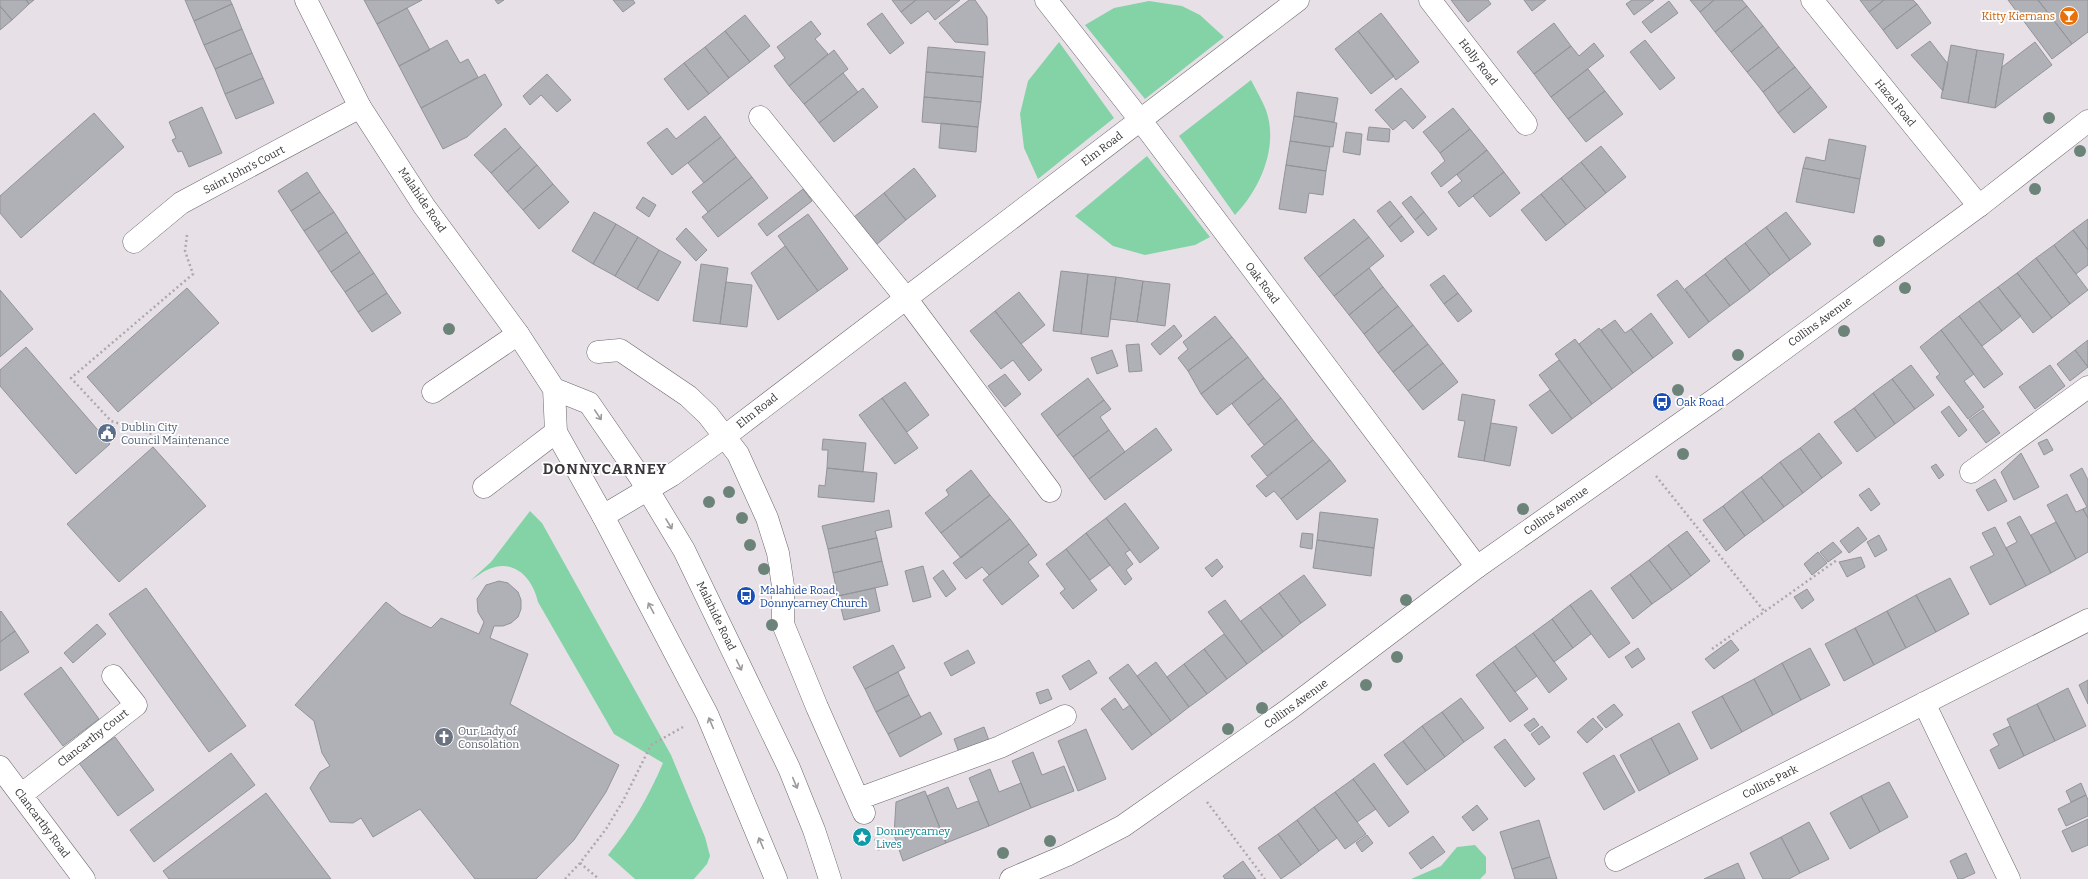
<svg xmlns="http://www.w3.org/2000/svg" width="2088" height="879" font-family="Bitter,serif">
<rect width="100%" height="100%" fill="#e7e1e7"/>
<path fill="#83d3a7" d="M1149 1 1182 6 1200 15 1224 37 1145 99 1085 25 1114 8Z
M1059 42 1114 118 1038 179 1024 148 1020 114 1028 81Z
M1251 80C1256 90 1262 100 1266 110 1279 147 1260 189 1235 215L1179 136Z
M1147 156 1210 237 1195 245 1145 255 1113 246 1075 216Z
M530 511 542 523 671 755 705 837 710 856 707 864 694 879H635L608 855C631 827 649 796 663 763L614 734 538 602C533 579 515 558 489 569 482 572 476 577 470 581L491 562Z
M1475 845 1486 857V873L1480 879H1411L1441 866 1457 847Z"/>
<path fill="#b0b0b7" stroke="#93939a" d="M0 0H26L29 4 12 20 0 6Z
M26 0H34L29 4Z
M185 0H230L232 4 194 21Z
M364 0H422L377 24Z
M495 0H504L498 4Z
M613 0H633L635 3 623 12Z
M892 0H916L901 12Z
M916 0H960L935 20 928 11 911 24 901 12Z
M969 0H975L987 17 988 45 955 42 939 23Z
M1451 0H1488L1491 4 1468 22Z
M1524 0H1546L1532 11Z
M1632 0H1654L1634 15 1626 4Z
M1690 0H1714L1700 12Z
M1714 0H1742L1747 6 1715 32 1700 12Z
M1860 0H1884L1869 12Z
M1884 0H1913L1917 4 1883 30 1869 12Z
M2008 0H2038L2072 44 2052 59Z
M2038 0H2088V32L2072 44Z
M1669 1 1678 13 1651 33 1642 22Z
M232 4 242 29 204 45 194 21Z
M1917 4 1931 23 1897 49 1883 30Z
M0 6 12 20 0 30Z
M1747 6 1763 26 1731 52 1715 32Z
M407 8 430 50 399 66 377 24Z
M882 13 904 43 890 54 867 24Z
M1381 13 1419 62 1396 80 1358 31Z
M745 15 770 46 750 62 725 31Z
M811 21 821 34 815 39 828 54 789 86 774 66 785 58 777 47Z
M1554 23 1571 46 1534 74 1517 52Z
M1763 26 1779 47 1747 72 1731 52Z
M242 29 252 53 215 69 204 45Z
M725 31 750 62 729 78 705 47Z
M1358 31 1394 76 1371 94 1335 49Z
M447 40 460 63 468 59 478 77 421 108 399 66Z
M1645 40 1675 78 1660 90 1630 52Z
M1930 41 1948 64 1943 91 1911 55Z
M2035 42 2052 65 1995 108 2002 67Z
M1594 43 1604 56 1551 97 1534 74 1571 46 1579 56Z
M1951 45 1977 50 1968 103 1941 98Z
M705 47 729 78 709 94 684 63Z
M928 47 985 52 983 77 926 72Z
M1779 47 1795 67 1763 92 1747 72Z
M834 50 848 69 804 104 789 86Z
M1977 50 2004 54 1995 108 1968 103Z
M252 53 263 78 225 94 215 69Z
M684 63 709 94 688 110 664 79Z
M1795 67 1811 87 1778 113 1763 92Z
M1588 69 1605 91 1568 119 1551 97Z
M926 72 983 77 981 102 924 97Z
M843 73 858 92 819 123 804 104Z
M485 74 502 105 467 137 443 149 421 108Z
M547 74 571 100 557 112 541 95 530 105 523 96Z
M263 78 274 103 236 119 225 94Z
M1811 87 1827 107 1794 133 1778 113Z
M863 88 878 107 834 142 819 123Z
M1401 88 1426 117 1413 129 1405 120 1393 130 1375 110Z
M1605 91 1623 114 1586 142 1568 119Z
M1297 92 1338 98 1334 122 1294 116Z
M924 97 981 102 978 127 922 122Z
M202 107 222 153 189 167 182 151 178 152 172 140 176 138 169 122Z
M1453 108 1470 129 1440 153 1423 132Z
M94 113 124 147 21 238 0 213V196Z
M705 116 721 137 672 175 647 143 667 128 676 139Z
M1294 116 1337 123 1333 147 1290 141Z
M941 123 978 127 976 152 939 148Z
M1369 127 1390 129 1389 142 1367 140Z
M505 128 521 147 491 173 474 155Z
M1470 129 1487 150 1441 187 1431 173 1445 161 1440 153Z
M1346 132 1362 134 1360 155 1343 152Z
M721 137 736 157 704 183 688 163Z
M1829 139 1866 146 1860 179 1803 168 1806 157 1825 161Z
M1290 141 1330 147 1326 171 1286 165Z
M1601 146 1626 177 1606 193 1581 162Z
M521 147 537 165 507 192 491 173Z
M1487 150 1504 172 1459 207 1448 192 1462 181 1457 175Z
M736 157 752 177 708 212 692 192Z
M1581 162 1606 193 1586 209 1561 178Z
M537 165 553 184 523 210 507 192Z
M1286 165 1326 171 1323 195 1309 193 1306 213 1279 209Z
M914 168 936 196 906 220 884 193Z
M1803 168 1860 179 1854 213 1796 202Z
M307 172 320 192 291 211 278 191Z
M1504 172 1520 193 1490 217 1473 196Z
M752 177 768 198 718 237 702 217Z
M1561 178 1586 209 1566 225 1541 194Z
M553 184 569 202 539 229 523 210Z
M803 189 812 201 767 236 758 224Z
M320 192 334 212 304 231 291 211Z
M884 193 906 220 876 245 854 217Z
M1541 194 1566 225 1546 241 1521 210Z
M1411 196 1424 212 1415 220 1402 203Z
M643 197 656 205 649 217 636 208Z
M1390 201 1402 216 1389 227 1377 211Z
M334 212 347 232 318 252 304 231Z
M594 212 616 224 593 264 572 251Z
M1424 212 1437 229 1428 236 1415 220Z
M1786 212 1811 244 1790 260 1766 227Z
M808 214 848 269 818 291 778 236Z
M1402 216 1414 232 1401 242 1389 227Z
M1354 219 1369 237 1319 277 1304 258Z
M2088 219V250L2073 230Z
M616 224 638 237 615 276 593 264Z
M1766 227 1790 260 1770 275 1745 243Z
M686 228 707 250 696 261 676 239Z
M2073 230 2088 250V265L2076 274 2054 245Z
M347 232 360 252 331 272 318 252Z
M638 237 659 250 637 289 615 276Z
M1369 237 1384 256 1334 296 1319 277Z
M1745 243 1770 275 1750 291 1725 258Z
M2054 245 2088 290 2070 304 2036 258Z
M785 246 818 291 778 320 751 273Z
M659 250 681 262 658 301 637 289Z
M360 252 374 273 345 292 331 272Z
M1725 258 1750 291 1730 306 1705 274Z
M2036 258 2070 304 2052 318 2017 273Z
M701 264 728 268 720 324 693 321Z
M1369 268 1383 287 1349 315 1334 296Z
M1061 271 1088 274 1081 334 1053 331Z
M374 273 387 293 358 312 345 292Z
M2017 273 2052 318 2033 333 1998 287Z
M1088 274 1116 277 1108 337 1081 334Z
M1705 274 1730 306 1709 322 1685 289Z
M1444 275 1458 293 1444 304 1430 285Z
M1116 277 1143 281 1137 322 1110 319Z
M1677 280 1709 322 1689 338 1657 295Z
M1143 281 1170 284 1165 326 1137 322Z
M726 282 752 285 747 327 720 324Z
M1383 287 1398 306 1364 334 1349 315Z
M1998 287 2021 316 2002 331 1979 301Z
M187 288 219 323 118 412 87 377Z
M0 290 33 329 0 357Z
M1019 292 1045 325 1021 344 995 311Z
M387 293 401 313 372 332 358 312Z
M1458 293 1472 311 1458 322 1444 304Z
M1979 301 2002 331 1982 346 1959 316Z
M1398 306 1413 325 1378 353 1364 334Z
M995 311 1042 370 1029 381 1013 360 1001 369 970 331Z
M1651 313 1673 343 1653 358 1631 329Z
M1215 316 1232 337 1188 371 1178 358 1188 349 1183 342Z
M1959 316 2003 374 1984 388 1941 330Z
M1615 320 1625 333 1631 329 1653 358 1633 373 1601 330Z
M1174 325 1182 336 1160 355 1151 344Z
M1413 325 1428 344 1393 372 1378 353Z
M1599 328 1633 373 1612 389 1579 344Z
M1941 330 1974 374 1964 381 1984 407 1968 419 1936 377 1940 374 1920 347Z
M1232 337 1248 357 1201 394 1188 371Z
M1575 339 1612 389 1592 404 1555 354Z
M2088 340V367L2075 350Z
M1139 344 1142 371 1129 372 1126 345Z
M1428 344 1443 363 1408 391 1393 372Z
M26 347 110 444 76 474 0 386V370Z
M1112 350 1118 366 1097 374 1091 358Z
M2075 350 2088 367 2070 381 2057 364Z
M1248 357 1264 378 1217 415 1201 394Z
M1559 360 1592 404 1572 419 1539 375Z
M1443 363 1458 382 1423 410 1408 391Z
M1911 365 1934 395 1915 409 1892 379Z
M2050 365 2065 386 2035 409 2019 387Z
M1005 374 1021 394 1005 407 988 386Z
M1088 378 1104 400 1057 436 1041 414Z
M1264 378 1281 398 1248 425 1232 404Z
M1892 379 1915 409 1895 424 1873 393Z
M905 382 929 415 907 432 882 398Z
M1550 390 1572 419 1552 434 1529 405Z
M1873 393 1895 424 1876 438 1854 408Z
M1462 394 1495 400 1484 461 1458 457 1465 421 1458 420Z
M882 398 918 448 895 464 859 415Z
M1281 398 1297 419 1264 445 1248 425Z
M1104 400 1111 409 1100 417 1109 430 1073 457 1057 436Z
M1949 406 1967 430 1959 437 1941 412Z
M1854 408 1876 438 1857 452 1834 422Z
M1983 410 2000 433 1986 443 1969 420Z
M1297 419 1313 440 1267 476 1251 456Z
M1491 423 1517 427 1510 466 1484 461Z
M1156 428 1172 450 1105 500 1089 479Z
M1109 430 1125 452 1089 479 1073 457Z
M1819 433 1842 463 1822 478 1800 448Z
M823 439 866 443 863 472 827 468 828 450H822Z
M2047 439 2053 450 2044 455 2038 443Z
M1313 440 1330 460 1281 499 1274 491 1266 497 1256 486Z
M153 447 206 506 119 582 67 524Z
M1800 448 1822 478 1803 493 1780 462Z
M2021 453 2039 487 2014 500 2001 472Z
M1330 460 1346 481 1297 520 1281 499Z
M1780 462 1803 493 1784 507 1761 477Z
M1936 464 1944 475 1939 479 1931 467Z
M827 468 877 473 874 502 818 497 819 485 825 486Z
M2082 468 2088 480V518L2083 509 2087 507 2070 475Z
M971 470 990 495 941 533 925 513 949 495 946 490Z
M1761 477 1784 507 1764 522 1742 491Z
M1995 479 2007 501 1988 511 1976 490Z
M1869 488 1880 504 1871 511 1859 495Z
M1742 491 1764 522 1745 536 1723 506Z
M2067 494 2076 512 2083 509 2088 518V552L2076 559 2047 505Z
M990 495 1010 519 961 558 941 533Z
M1125 503 1159 548 1140 563 1106 518Z
M1723 506 1745 536 1726 551 1703 520Z
M889 510 892 527 875 531 877 538 828 549 822 526Z
M1320 512 1378 519 1374 548 1317 540Z
M2020 516 2051 573 2026 586 2006 548 2017 542 2007 523Z
M1106 518 1130 550 1125 553 1133 564 1126 570 1132 579 1125 585 1086 533Z
M1010 519 1029 544 989 575 982 567 966 579 953 563Z
M2056 522 2076 559 2051 573 2031 535Z
M1858 527 1867 539 1849 553 1840 541Z
M1995 527 2026 586 1990 605 1970 567 1994 555 1982 533Z
M1687 531 1710 561 1691 576 1668 545Z
M1086 533 1110 565 1090 580 1066 549Z
M1302 533 1313 534 1312 549 1300 547Z
M1879 535 1887 550 1875 557 1867 542Z
M877 538 882 561 833 573 828 549Z
M1317 540 1374 548 1371 576 1313 568Z
M1833 542 1842 552 1828 562 1820 552Z
M1029 544 1037 555 1028 562 1039 576 1002 605 983 580Z
M1668 545 1691 576 1672 590 1649 560Z
M1066 549 1097 590 1073 609 1060 593 1065 589 1046 564Z
M1818 552 1827 563 1812 575 1804 564Z
M1861 557 1865 567 1847 577 1839 562Z
M1217 559 1223 567 1212 577 1205 568Z
M1649 560 1672 590 1652 604 1630 574Z
M882 561 888 585 838 596 833 573Z
M923 566 931 597 913 602 905 571Z
M943 570 956 589 946 597 933 578Z
M1630 574 1652 604 1633 619 1611 588Z
M1304 575 1326 605 1301 623 1279 593Z
M1950 578 1969 614 1936 632 1916 595Z
M499 581 508 583 518 592 521 600V609L518 617 511 623 503 626H494L490 638 528 654 510 704 619 765 606 792 574 840 536 879H475L420 809 373 837 361 818 353 823 330 822 310 788 320 772 330 766 322 753 314 721 295 705 386 602 401 614 431 628 441 618 479 634 484 622 478 612 477 599 486 585Z
M146 588 246 726 209 752 109 614Z
M875 588 880 611 844 620 838 596Z
M1807 589 1814 600 1802 609 1794 597Z
M1591 590 1630 643 1609 658 1570 605Z
M1279 593 1301 623 1283 637 1260 607Z
M1916 595 1936 632 1906 648 1887 611Z
M1225 600 1263 652 1247 664 1208 612Z
M1570 605 1591 634 1573 648 1552 619Z
M1260 607 1283 637 1263 652 1241 621Z
M1 611 15 631 0 642V612Z
M1887 611 1906 648 1874 665 1855 628Z
M1552 619 1573 648 1554 662 1533 633Z
M97 624 106 634 73 663 64 653Z
M1855 628 1874 665 1844 681 1825 644Z
M15 631 29 652 0 671V642Z
M1533 633 1567 679 1549 693 1515 646Z
M1224 634 1247 664 1227 679 1204 649Z
M1731 640 1739 650 1714 669 1705 659Z
M893 645 905 668 865 689 853 667Z
M1515 646 1537 676 1515 692 1493 662Z
M1638 648 1645 659 1632 668 1625 657Z
M1810 648 1830 685 1801 700 1782 663Z
M1204 649 1227 679 1207 694 1184 664Z
M968 650 975 663 951 676 944 663Z
M1089 660 1097 673 1070 690 1062 676Z
M1156 662 1189 707 1171 721 1137 676Z
M1493 662 1528 709 1510 722 1476 675Z
M1782 663 1801 700 1773 715 1754 679Z
M1128 664 1171 721 1152 735 1109 678Z
M1184 664 1207 694 1189 707 1167 677Z
M61 667 99 719 63 746 24 694Z
M898 672 909 695 876 712 865 689Z
M1754 679 1773 715 1742 732 1722 696Z
M2088 680V704L2079 685Z
M2068 688 2086 726 2055 741 2037 704Z
M1048 689 1052 699 1040 704 1036 693Z
M909 695 921 717 888 734 876 712Z
M1722 696 1742 732 1711 749 1692 712Z
M1115 698 1123 710 1130 705 1152 735 1132 750 1101 709Z
M1461 698 1484 728 1464 742 1442 712Z
M1614 704 1623 715 1606 728 1597 717Z
M2037 704 2055 741 2024 756 2007 719Z
M930 712 942 734 900 757 888 734Z
M1442 712 1464 742 1445 757 1422 726Z
M1534 718 1539 725 1530 732 1524 725Z
M1593 718 1603 729 1587 743 1577 732Z
M1679 723 1698 759 1670 774 1651 738Z
M1422 726 1445 757 1426 771 1403 741Z
M1542 726 1550 737 1539 745 1531 734Z
M2010 726 2024 756 1999 769 1990 750 1999 745 1993 734Z
M984 727 991 746 961 758 954 739Z
M1086 729 1106 779 1078 791 1058 741Z
M115 737 154 790 118 816 79 763Z
M1651 738 1670 774 1639 791 1620 755Z
M1505 739 1535 779 1525 787 1494 747Z
M1403 741 1426 771 1407 785 1384 755Z
M1033 752 1042 775 1064 766 1074 791 1031 808 1012 761Z
M231 753 255 785 154 862 130 830Z
M1614 755 1635 792 1604 810 1583 773Z
M1374 763 1409 812 1389 827 1353 779Z
M990 769 999 792 1021 783 1031 808 989 826 969 778Z
M1353 779 1376 809 1357 822 1335 792Z
M1889 782 1908 817 1880 832 1861 796Z
M2081 783 2086 795 2071 802 2066 791Z
M948 787 957 809 978 801 989 826 946 843 927 796Z
M925 791 946 843 903 861 894 835 896 802Z
M1335 792 1366 834 1345 849 1314 807Z
M266 793 331 879H169L163 871Z
M2086 795 2088 800V816L2066 826 2058 809Z
M1861 796 1880 832 1850 849 1830 813Z
M1477 805 1488 819 1473 831 1462 817Z
M1314 807 1337 838 1319 851 1297 820Z
M2088 819V845L2072 852 2062 831Z
M1297 820 1319 851 1301 865 1278 834Z
M1539 820 1550 857 1512 869 1500 832Z
M1809 822 1829 859 1800 873 1781 837Z
M1278 834 1301 865 1281 879 1258 848Z
M1367 835 1373 843 1362 852 1356 843Z
M1433 836 1445 852 1421 869 1409 853Z
M1781 837 1800 873 1789 879H1763L1750 853Z
M1966 853 1975 873 1962 879H1958L1950 861Z
M1550 857 1557 879H1515L1512 869Z
M1243 861 1256 879H1225L1223 876Z
M1738 863 1745 879H1704Z"/>
<g fill="none" stroke-linecap="round" stroke-linejoin="round">
<defs>
<path id="minor" d="M1046 0 1148 130 1477 567
M1430 0 1526 124
M1812 0 1979 206
M760 117 905 297 1050 491
M134 242 181 203 360 107
M598 352 620 350 688 396 708 415 738 454 767 518 778 553 783 586V624L817 707 864 813
M433 392 518 334
M1971 472 2088 387
M484 487 556 432
M603 516 672 475 724 437 1298 0
M1924 703 2009 879
M0 767 84 879
M21 795 136 705 113 676
M858 799 1000 747 1065 716
M1616 860 2088 620"/>
<path id="major" d="M306 0 360 107 424 206 518 334 554 389 556 432 603 516 707 714 776 879
M554 389 589 403 640 477 684 550 789 768 814 830 830 879
M1011 879 1067 855 1123 826 1288 710 1477 567 1721 395 1979 206 2088 121"/>
</defs>
<use href="#minor" stroke="#6c676c" stroke-width="23"/>
<use href="#major" stroke="#6c676c" stroke-width="23"/>
<path stroke="#aca8ac" stroke-width="2.5" stroke-dasharray="2 3" stroke-linecap="butt" d="M187 235 185 251 193 274 71 378 111 421 189 446
M1656 476 1764 611
M1712 649 1837 560
M1207 802 1265 879
M875 839 880 853
M580 863 599 879
M565 879 580 863 606 829 623 801 651 745 683 727"/>
<use href="#minor" stroke="#fff" stroke-width="22"/>
<use href="#major" stroke="#fff" stroke-width="22"/>
</g>
<g fill="#6c837a">
<circle cx="2049" cy="118" r="6"/>
<circle cx="2080" cy="151" r="6"/>
<circle cx="2035" cy="189" r="6"/>
<circle cx="1879" cy="241" r="6"/>
<circle cx="1905" cy="288" r="6"/>
<circle cx="449" cy="329" r="6"/>
<circle cx="1844" cy="331" r="6"/>
<circle cx="1738" cy="355" r="6"/>
<circle cx="1678" cy="390" r="6"/>
<circle cx="1683" cy="454" r="6"/>
<circle cx="729" cy="492" r="6"/>
<circle cx="709" cy="502" r="6"/>
<circle cx="1523" cy="509" r="6"/>
<circle cx="742" cy="518" r="6"/>
<circle cx="750" cy="545" r="6"/>
<circle cx="764" cy="569" r="6"/>
<circle cx="1406" cy="600" r="6"/>
<circle cx="772" cy="625" r="6"/>
<circle cx="1397" cy="657" r="6"/>
<circle cx="1366" cy="685" r="6"/>
<circle cx="1262" cy="708" r="6"/>
<circle cx="1228" cy="729" r="6"/>
<circle cx="1050" cy="841" r="6"/>
<circle cx="1003" cy="853" r="6"/>
</g>
<defs><path id="oneway-shaft" d="M-6 0H5M1.5-3L5.5 0L1.5 3" fill="none" stroke-width="1.6" stroke-linecap="round" stroke-linejoin="round"/></defs>
<g stroke="#9c9a9c">
<use href="#oneway-shaft" transform="translate(598 415) rotate(56)"/>
<use href="#oneway-shaft" transform="translate(669 524) rotate(59)"/>
<use href="#oneway-shaft" transform="translate(651 608) rotate(-118)"/>
<use href="#oneway-shaft" transform="translate(739 665) rotate(64)"/>
<use href="#oneway-shaft" transform="translate(711 723) rotate(-113)"/>
<use href="#oneway-shaft" transform="translate(795 783) rotate(67)"/>
<use href="#oneway-shaft" transform="translate(761 843) rotate(-113)"/>
</g>
<defs>
<symbol id="bar-disc" viewBox="-11 -11 22 22"><circle r="9.5" fill="#e8710a" stroke="#fff"/><path d="M-6-5H6L.8 .8V4.5H3.5V6h-7V4.5H-.8V.8Z" fill="#fff"/></symbol>
<symbol id="bus-disc" viewBox="-11 -11 22 22"><circle r="9.5" fill="#1a4fb4" stroke="#fff"/><path d="M-5-6H5V4H4V6H2V4H-2V6H-4V4H-5ZM-3.5-4V0h7V-4ZM-3.5 1.2v1.5H-2V1.2ZM2 1.2v1.5H3.5V1.2Z" fill="#fff"/></symbol>
<symbol id="civic-disc" viewBox="-11 -11 22 22"><circle r="9.5" fill="#5c6f8a" stroke="#fff"/><path d="M-.6-6.5H3V-4.5H.6V-3L4-1V1h2V6H-6V1h2V-1L-.6-3ZM-1.2 2.5V6h2.4V2.5Z" fill="#fff"/></symbol>
<symbol id="church-disc" viewBox="-11 -11 22 22"><circle r="9.5" fill="#6b7280" stroke="#fff"/><path d="M-1.2-6h2.4v3.5h3.3v2.4h-3.3V6h-2.4V-.1h-3.3v-2.4h3.3Z" fill="#fff"/></symbol>
<symbol id="sight-disc" viewBox="-11 -11 22 22"><circle r="9.5" fill="#0f9aa8" stroke="#fff"/><path d="M0-6L1.8-2.2L6-1.7L2.9 1.2L3.7 5.4L0 3.3L-3.7 5.4L-2.9 1.2L-6-1.7L-1.8-2.2Z" fill="#fff"/></symbol>
</defs>
<g fill-rule="evenodd">
<use href="#bar-disc" x="2058" y="5" width="22" height="22"/>
<use href="#bus-disc" x="1651" y="391" width="22" height="22"/>
<use href="#civic-disc" x="96" y="422" width="22" height="22"/>
<use href="#bus-disc" x="735" y="585" width="22" height="22"/>
<use href="#church-disc" x="433" y="726" width="22" height="22"/>
<use href="#sight-disc" x="851" y="826" width="22" height="22"/>
</g>
<g text-anchor="middle" dominant-baseline="central" stroke-width="3.5" stroke-linejoin="round" paint-order="stroke">
<g font-size="11" fill="#c56008" stroke="#fff" text-anchor="end">
<text x="2055" y="16">Kitty Kiernans</text>
</g>
<g font-size="11" fill="#383638" stroke="#fff">
<text transform="translate(1478 62) rotate(52)">Holly Road</text>
<text transform="translate(1895 103) rotate(51)">Hazel Road</text>
<text transform="translate(1102 149) rotate(-37)">Elm Road</text>
<text transform="translate(244 170) rotate(-28)">Saint John's Court</text>
<text transform="translate(422 200) rotate(56)">Malahide Road</text>
<text transform="translate(1262 283) rotate(53)">Oak Road</text>
<text transform="translate(1820 322) rotate(-36)">Collins Avenue</text>
<text transform="translate(757 411) rotate(-38)">Elm Road</text>
<text transform="translate(1556 511) rotate(-35)">Collins Avenue</text>
<text transform="translate(716 616) rotate(64)">Malahide Road</text>
<text transform="translate(1296 704) rotate(-36)">Collins Avenue</text>
<text transform="translate(93 738) rotate(-38)">Clancarthy Court</text>
<text transform="translate(1770 782) rotate(-27)">Collins Park</text>
<text transform="translate(42 823) rotate(53)">Clancarthy Road</text>
</g>
<g font-size="11" fill="#164399" stroke="#fff" text-anchor="start">
<text x="1676" y="402">Oak Road</text>
<text x="760" y="590">Malahide Road,<tspan x="760" dy="13">Donnycarney Church</tspan></text>
</g>
<g font-size="11" fill="#4e5e75" stroke="#fff" text-anchor="start">
<text x="121" y="427">Dublin City<tspan x="121" dy="13">Council Maintenance</tspan></text>
</g>
<g font-size="11" fill="#5b616d" stroke="#fff" text-anchor="start">
<text x="458" y="731">Our Lady of<tspan x="458" dy="13">Consolation</tspan></text>
</g>
<g font-size="11" fill="#0d838f" stroke="#fff" text-anchor="start">
<text x="876" y="831">Donneycarney<tspan x="876" dy="13">Lives</tspan></text>
</g>
<g font-size="15" font-weight="bold" letter-spacing="1" fill="#3b373b" stroke="#fff">
<text x="605" y="469">DONNYCARNEY</text>
</g>
</g>
</svg>
